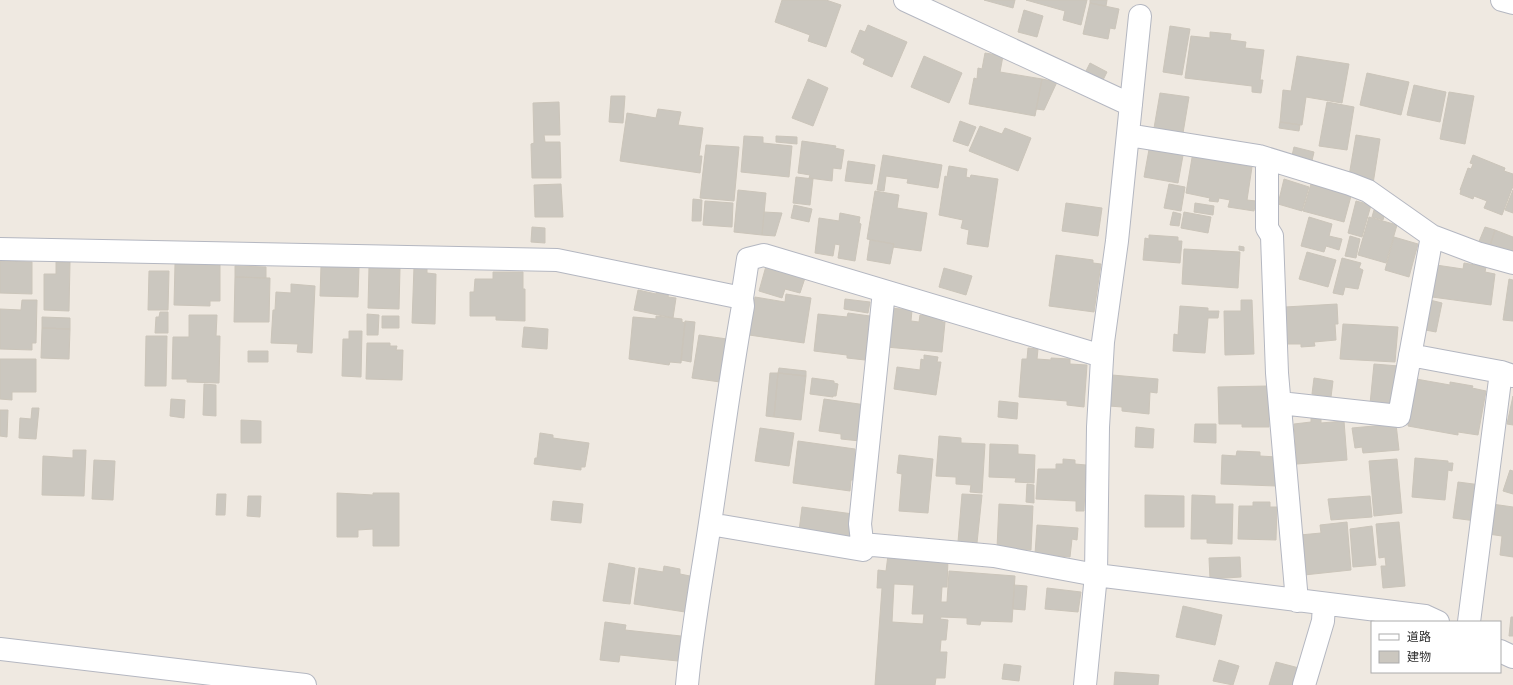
<svg xmlns="http://www.w3.org/2000/svg" width="1513" height="685" font-family="'DejaVu Sans','Noto Sans JP',sans-serif">
<rect width="100%" height="100%" fill="#efe9e1"/>
<path fill="#cbc7bf" stroke="#cbc5ba" fill-rule="evenodd" d="M782 0H826L841 5 826 47 808 41 810 35 775 22Z
M984 0H1015L1013 8Z
M1026 0H1087L1081 25 1063 20 1065 11Z
M1090 0H1107L1106 6 1090 3Z
M1090 3 1119 9 1115 29 1110 28 1108 39 1083 34Z
M1024 10 1043 16 1037 37 1018 32Z
M868 25 907 42 892 77 863 64 865 59 851 52 860 30 865 32Z
M1170 26 1190 29 1182 75 1163 72Z
M1210 32 1231 34 1230 40 1246 42 1245 48 1264 50 1260 80H1263L1261 93 1252 92V86L1185 78 1191 36 1210 38Z
M985 53 1003 56 1000 72 1042 79 1035 116 969 104 974 78 977 79 978 68 982 69Z
M924 56 962 73 949 103 911 87Z
M1297 56 1349 64 1342 103 1306 97 1302 125 1280 122 1283 90 1291 91Z
M1090 63 1107 72 1103 80 1086 71Z
M1367 73 1409 82 1401 115 1360 105Z
M808 79 828 88 813 126 792 118Z
M1042 79 1057 82 1044 110 1036 109Z
M1414 85 1446 92 1440 122 1407 115Z
M1449 92 1474 96 1465 144 1440 139Z
M1160 93 1189 97 1183 133 1154 128Z
M611 96H625L623 123 609 122Z
M559 102 560 135H544L545 142H560L561 178H532L531 144 534 143 533 103Z
M1327 102 1354 107 1347 150 1319 146Z
M658 109 681 112 678 125 703 128 699 156H702L700 173 620 161 627 113 656 118Z
M960 121 976 127 968 146 953 141Z
M1280 122 1300 125 1299 131 1279 128Z
M980 126 1002 134 1005 128 1031 138 1018 171 969 151Z
M1356 135 1380 139 1373 184 1349 176Z
M744 136 763 137V143L792 146 789 177 741 172Z
M776 136 797 137V144L776 142Z
M802 141 836 146 835 148 844 150 841 169 833 168 832 181 809 178 810 175 798 173Z
M1150 144 1184 150 1178 183 1144 177Z
M706 145 739 147 734 201 700 198Z
M1294 147 1314 152 1311 165 1291 160Z
M1193 152 1214 156V160L1252 167 1247 200 1256 201 1254 211 1228 207 1230 200 1219 198 1218 202 1209 201 1210 198 1186 193Z
M883 155 942 165 938 188 907 183 908 179 886 176 884 191 877 190Z
M1473 155 1505 168 1504 171 1513 174V186L1502 215 1484 208 1487 201 1474 196 1473 199 1460 194 1461 190H1460L1468 168 1471 169 1473 164 1470 163Z
M848 161 875 165 872 184 845 181Z
M949 166 967 169 966 177 970 178 971 175 998 179 988 247 967 244 969 230 961 228 963 220 939 215 945 176 947 177Z
M796 177 813 179 810 205 793 203Z
M1284 179 1309 187 1302 211 1278 204Z
M561 184 563 217H535L534 185Z
M1169 184 1185 187 1181 211 1164 208Z
M1311 184 1351 196 1344 222 1303 211Z
M738 190 766 193 762 235 734 232Z
M1513 190V213L1505 210Z
M875 191 899 195 897 208 927 213 921 251 893 247 894 244 867 239Z
M693 199 702 200 701 221H692Z
M705 201 733 203 732 227 703 225Z
M1356 201 1371 205 1362 237 1348 233Z
M1066 203 1102 208 1098 236 1062 231Z
M1195 203 1214 206 1213 215 1194 212Z
M794 205 812 209 809 222 791 218Z
M1374 210 1385 213 1383 220 1372 217Z
M764 212 782 213 775 236 762 235Z
M1173 212 1181 214 1179 226 1170 225Z
M1184 212 1211 217 1208 233 1181 228Z
M840 213 860 217 859 223 861 224 855 261 838 258 840 245 835 244 833 256 815 253 819 218 839 221Z
M1309 217 1332 224 1329 236 1342 239 1339 250 1326 246 1324 252 1301 246Z
M1369 217 1397 225 1386 263 1358 255Z
M532 227 545 228V243L531 242Z
M1485 227 1495 230 1489 249 1478 244Z
M1495 230 1513 237V249L1510 257 1489 249Z
M1149 235 1178 237V241H1182L1180 263 1143 260 1145 238 1149 239Z
M1350 236 1360 239 1356 258 1345 256Z
M1394 237 1418 244 1409 277 1385 270Z
M870 240 894 244 890 264 867 260Z
M1239 246 1244 247V251L1239 250Z
M1184 249 1240 252 1238 288 1182 284Z
M1307 252 1336 260 1328 287 1299 279Z
M1056 255 1093 260V263L1101 264 1094 312 1049 306Z
M1342 258 1361 263 1359 268 1363 270 1358 289 1345 287 1343 295 1333 293Z
M0 261 32 262V294L0 293Z
M56 262H70L69 311 44 310V274H56Z
M1464 263 1486 267 1485 272 1495 274 1491 305 1432 297 1436 265 1463 269Z
M175 264 220 265V301H210V306L174 305Z
M235 266 266 267V278L235 277Z
M321 266 359 267 358 297 320 296Z
M766 266 805 278 800 293 785 289 782 298 759 291Z
M369 267 400 268 399 309 368 308Z
M414 267H427V273L436 274 435 324 412 323Z
M944 268 972 276 966 295 939 287Z
M149 271H169L168 310H148Z
M493 272H523V289H525V321L496 320V316H470V292H474L475 279H493Z
M235 277 270 278 269 322H234Z
M1509 279 1513 280V321L1503 320Z
M291 284 315 286 312 353 297 352 298 344 271 343 273 310H275L276 292 291 293Z
M657 289 669 291 668 297 676 298 673 318 634 310 638 290 656 294Z
M786 294 811 298 804 343 749 335 755 297 785 302Z
M845 299 870 302 868 313 844 309Z
M1426 299 1442 303 1436 332 1420 329Z
M22 300H37L36 343H32V350L0 349V309L21 310Z
M1241 300H1252L1254 354 1225 355 1224 311H1241Z
M1337 304 1338 324H1335L1336 340 1314 342 1315 346 1301 347V344H1287L1285 307Z
M1180 306 1208 308V311H1219L1218 318H1208L1205 353 1173 351 1174 334 1178 335Z
M890 308 912 310 911 321 919 322 920 315 943 317 942 322H945L942 352 886 347Z
M160 312H168V333H155L156 317H159Z
M848 313 870 316 865 360 847 358V355L814 351 818 314 847 317Z
M367 314 379 315 378 335H367Z
M189 315H217L216 336H220L219 383 187 382V379H172L173 337H189Z
M382 316H399V328H382Z
M656 316 682 319V322L685 323 681 363 670 362 669 365 629 359 633 317 656 319Z
M42 317 70 318V329L42 328Z
M685 321 695 322 691 362 681 360Z
M1343 324 1398 327 1395 362 1340 359Z
M524 327 548 329 547 349 522 347Z
M42 328 70 329 69 359 41 358Z
M349 331H362L361 377 342 376 343 339H349Z
M699 335 727 339 720 382 692 378Z
M146 336H167L166 386H145Z
M367 343H390V346H397L396 350H403L402 380 366 379Z
M1028 348 1038 349 1037 359 1051 360V358L1070 359V364L1087 365 1084 407 1067 405V401L1019 397 1022 359H1027Z
M248 351H268V362H248Z
M924 355 938 357 937 362H941L936 395 894 389 897 367 920 370 921 359 924 360Z
M0 359H36V392H12V400L0 399Z
M1374 364 1399 366 1389 405 1370 404Z
M779 368 806 371V376L778 373Z
M770 373H778L774 417 766 416Z
M778 373 806 376 801 420 774 417Z
M1112 375 1158 379 1157 393 1150 392 1149 414 1122 411V407L1109 406Z
M812 378 834 381V383L838 384 836 396H833V397L810 394Z
M1314 378 1333 381 1331 397 1312 394Z
M1416 379 1450 385V382L1473 386 1472 388 1486 391 1478 435 1458 432V435L1408 426Z
M204 384 216 385V416L203 415Z
M1268 386 1269 427H1242V424H1219L1218 387Z
M1513 396V425L1507 424Z
M171 399 185 400 184 418 170 416Z
M824 399 866 405 860 441 841 439V434L819 431Z
M999 401 1018 403 1017 419 998 417Z
M32 408H39L36 439 19 438 20 418 31 419Z
M0 410H8L7 437 0 436Z
M1321 417V423L1344 421 1347 460 1297 464 1294 424 1311 422V418Z
M241 420 261 421V443H241Z
M1195 424H1216V443L1194 442Z
M1396 424 1399 450 1363 453 1362 447 1355 448 1352 428Z
M1136 427 1154 429 1153 448 1135 447Z
M760 428 794 433 789 466 755 461Z
M540 433 553 435V438L589 443 585 467H581V470L534 464 535 458H537Z
M939 436 961 438V443L985 444 982 493 970 492 971 485 956 484V477L936 476Z
M798 441 855 449V454L860 455 857 480H851L850 491 793 483Z
M990 444 1018 445V454L1035 455 1034 483 1015 482 1016 478 989 477Z
M73 450H86L84 496 42 495 43 456 73 458Z
M1237 451 1260 452V456L1277 457 1276 486 1221 484 1222 455 1236 456Z
M899 455 933 459 928 513 899 511 902 474 897 473Z
M1415 458 1448 461V463H1453L1452 471 1448 470 1445 500 1412 497Z
M1063 459 1075 460V464L1086 465 1084 511H1076V501L1036 499 1038 469H1056V464H1063Z
M1397 459 1402 513 1374 516 1369 461Z
M94 460 115 461 113 500 92 499Z
M1510 470 1513 471V494L1503 491Z
M1458 482 1481 485 1476 521 1453 518Z
M1027 484 1034 485V503L1026 502Z
M337 493 373 495V493H399V546H373V529L358 530V537H337Z
M217 494H226L225 515H216Z
M962 494 982 495 977 543 958 542Z
M1145 495 1184 496V527H1145Z
M1192 495 1215 496V504H1233L1232 544 1207 543V539H1191Z
M248 496H261L260 517 247 516Z
M1370 496 1372 517 1331 520 1328 499Z
M553 501 583 504 581 523 551 520Z
M1253 502H1270V507H1277L1276 540 1238 539 1239 506H1253Z
M999 504 1033 506 1031 550 997 548Z
M1492 504 1513 507V557L1500 555 1502 536 1488 534Z
M802 507 853 514 851 538 799 531Z
M1347 522 1351 570 1304 575 1300 535 1321 533 1320 525Z
M1399 522 1405 586 1383 588 1381 566H1386L1385 557 1379 558 1376 524Z
M1037 525 1078 528 1077 540 1072 539 1070 557 1035 554Z
M1372 526 1376 565 1353 567 1350 529Z
M888 555 948 559 947 587H942L941 602H947L949 571 1015 576 1012 622 981 621 980 625 967 624V618L941 617 940 619 948 620 946 640H941L940 652H947L945 678H936L935 685H875L882 588H877L878 570 886 571ZM894 584 914 585 912 614H924L923 624 892 622Z
M1240 557 1241 577 1210 579 1209 558Z
M609 563 635 568 630 604 603 601Z
M664 566 680 569V574L690 576 685 612 634 604 639 568 663 572Z
M1014 585 1027 586 1025 610 1013 609Z
M1047 588 1081 592 1078 612 1045 609Z
M1183 606 1222 615 1215 645 1176 637Z
M1511 617H1513V636H1509Z
M605 622 626 625 625 630 681 636 678 661 620 655 619 662 600 660Z
M1219 660 1239 666 1233 685 1213 681Z
M1276 662 1299 668 1295 685H1269Z
M1004 664 1021 666 1019 681 1002 679Z
M1115 672 1159 675 1158 685H1114Z"/>
<g fill="none" stroke-linecap="round" stroke-linejoin="round">
<defs>
<path id="minor" d="M905 0 1131 105
M1502 0 1513 3
M1128 135 1259 156 1350 184 1368 191 1432 236 1477 253 1513 263
M1267 160V228L1272 236 1277 373 1297 601
M0 249 557 260 742 298 748 259 764 255 1102 356
M1410 355 1501 372 1513 376
M1280 403 1399 416 1432 236
M710 524 863 550 860 524 884 291
M862 544 994 556 1096 575 1425 616 1438 622
M1469 622 1501 372
M0 649 305 685
M1500 651 1513 657
M687 685C692 630 702 577 710 523 721 450 730 378 743 306L742 298
M1085 685 1096 575 1098 427 1103 342 1117 241 1140 16
M1304 685 1323 621 1324 604"/>
</defs>
<use href="#minor" stroke="#b4b7c1" stroke-width="24"/>
<use href="#minor" stroke="#fff" stroke-width="22"/>
</g>
<rect x="1371" y="621" width="130" height="52" fill="#ffffff" stroke="#ababab"/>
<rect x="1379" y="634" width="20" height="6" fill="#ffffff" stroke="#ababab"/>
<text x="1407" y="641" font-size="12" fill="#2e2e2e">道路</text>
<rect x="1379" y="651" width="20" height="12" fill="#cbc7bf" stroke="#ababab"/>
<text x="1407" y="661" font-size="12" fill="#2e2e2e">建物</text>
</svg>
